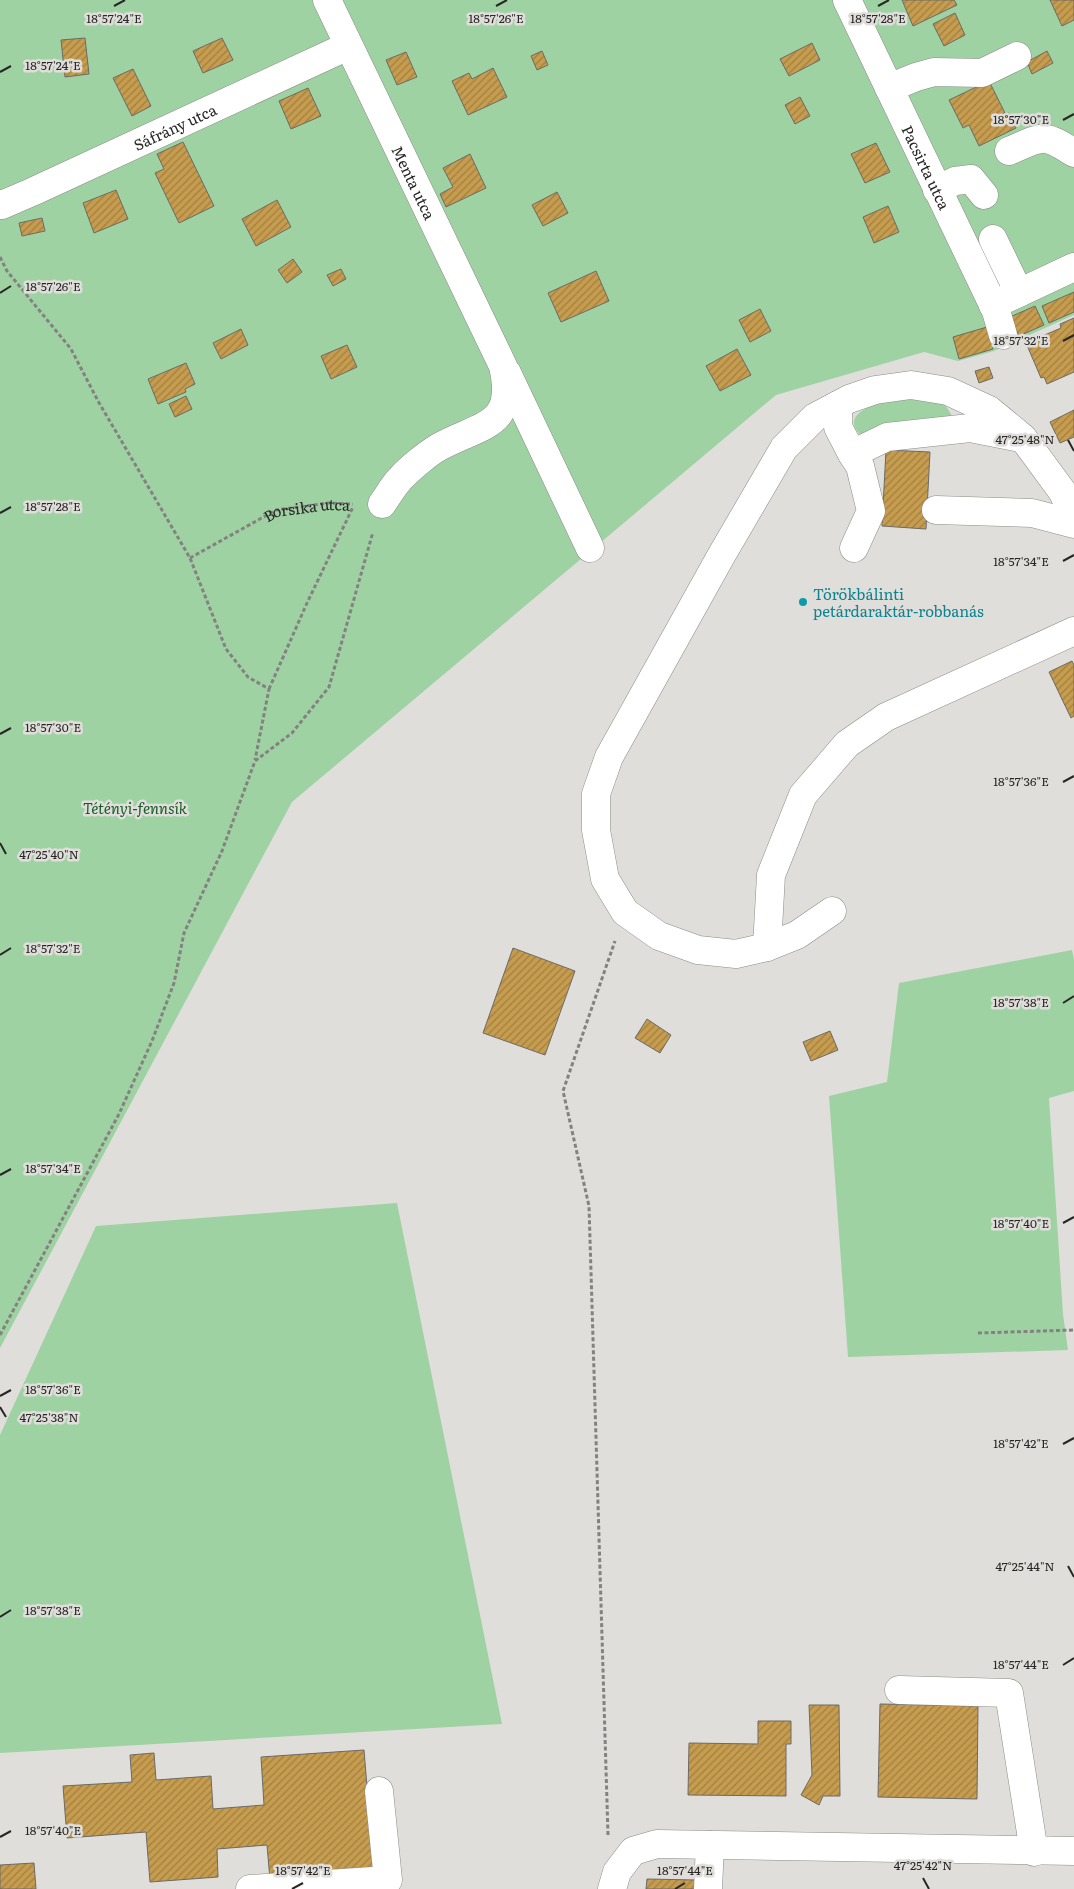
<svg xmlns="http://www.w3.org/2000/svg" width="1074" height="1889" font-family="Literata,serif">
<defs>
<pattern id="building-hatch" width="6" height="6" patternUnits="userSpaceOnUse" patternTransform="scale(1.25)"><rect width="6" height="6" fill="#c69c4e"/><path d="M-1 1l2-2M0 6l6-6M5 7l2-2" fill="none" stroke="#a17f41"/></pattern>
</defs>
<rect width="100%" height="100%" fill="#e0dedb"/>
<path fill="#9fd2a3" d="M0 0H1074V315L994 351 958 361 924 352 776 395 292 802 0 1348Z
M906 396C926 399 945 396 952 417L918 419 897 422 863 437C832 411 889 400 906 396Z
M1072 950 1074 959V1091L1049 1098 1063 1314 1068 1350 848 1357 829 1096 887 1082 899 983Z
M397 1203 502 1724 0 1753V1435L96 1226Z"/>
<path fill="url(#building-hatch)" stroke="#6b6a67" d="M902 0H954L957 5 913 26Z
M1050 0H1074V20L1062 26Z
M955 13 965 35 944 46 933 24Z
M85 38 89 74 65 77 61 40Z
M222 38 233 60 203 73 193 51Z
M812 43 820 60 789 76 780 59Z
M542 51 548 65 537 70 531 56Z
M1047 51 1053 63 1032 74 1027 62Z
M406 52 417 77 397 85 386 60Z
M493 68 507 97 468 115 452 81 469 73 472 79Z
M133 69 151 106 132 116 113 78Z
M989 81 1005 113 998 117 999 118 1009 113 1016 128 979 146 969 125 963 128 949 100Z
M308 88 321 116 291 129 279 101Z
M800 97 810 116 795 124 785 105Z
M183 142 214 206 179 223 155 173 164 169 157 154Z
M876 143 890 172 865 183 851 154Z
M470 154 486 188 446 207 440 194 453 187 443 168Z
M116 190 128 219 94 233 83 203Z
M557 192 568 213 543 226 532 205Z
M277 200 291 227 256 246 242 219Z
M888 206 899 232 874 243 863 217Z
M42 218 45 231 22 236 19 223Z
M293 259 302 272 287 283 278 270Z
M341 269 346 279 333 286 327 275Z
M596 271 609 301 561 322 548 293Z
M1074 292V312L1049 323 1042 306Z
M1035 306 1044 325 1019 336 1010 317Z
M760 309 771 331 750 342 739 320Z
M1074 318V372L1047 384 1044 377 1041 378 1026 343 1061 328 1060 324Z
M987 327 993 349 959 359 953 337Z
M241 329 248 345 221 359 213 343Z
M347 345 357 367 331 379 321 356Z
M737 349 751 375 720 391 706 366Z
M186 363 195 384 185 389 186 392 158 404 148 379Z
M989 367 993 378 979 383 975 371Z
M186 396 192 409 175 417 169 404Z
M1074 410V437L1060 443 1050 422Z
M886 450 930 452 926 529 882 526Z
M1072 661 1074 665V716L1071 718 1049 672Z
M513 948 575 971 545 1055 483 1033Z
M647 1019 671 1035 660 1053 635 1038Z
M830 1031 838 1050 811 1061 803 1042Z
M880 1704 978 1706 977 1799 878 1797Z
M809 1705H839L840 1796H823L819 1805 801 1795 812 1775Z
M758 1721H791V1744H786V1796L688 1795 689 1743 758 1744Z
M364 1750 374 1873 270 1880 267 1845 217 1849 218 1877 150 1882 146 1832 67 1838 63 1786 132 1782 130 1755 154 1753 156 1780 211 1776 213 1809 264 1805 261 1757Z
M34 1863 36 1889H0V1865Z
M647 1879 697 1880V1889H646Z"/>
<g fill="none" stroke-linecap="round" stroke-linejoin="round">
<defs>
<g id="minor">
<path id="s2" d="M327 0 503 366C517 427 481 424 439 447 427 454 409 469 400 479 393 486 388 496 382 504"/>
<path id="s3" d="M847 0 996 311 1003 335"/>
<path d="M889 88 916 77 934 72 982 73 1017 56"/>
<path d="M1009 151C1042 137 1043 132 1074 153"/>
<path d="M937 190 955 181 971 179 984 195"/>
<path id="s4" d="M0 204 2 205 32 192 348 46"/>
<path d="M993 239 1019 293"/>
<path d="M993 305 1074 267"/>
<path d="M507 373 590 548"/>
<path d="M838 405V427L852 454 860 466 871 511 854 548"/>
<path d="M852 454 887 437 970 428 1021 438"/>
<path d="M936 510 1032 513 1074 524"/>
<path d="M832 911 797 935 767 947 736 954 698 950 659 936 625 912 605 879 596 830V794L609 757 721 556 784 448 815 417 849 399 875 390 911 385 948 391 989 410 1023 438 1062 491 1074 515"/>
<path d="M767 947 771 875 803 795 847 744 886 717 1074 631"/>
<path d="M899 1690 1009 1693 1034 1852"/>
<path d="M250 1889 388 1880 379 1791"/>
<path d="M612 1889 617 1872 633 1851 657 1844 1074 1851"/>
<path d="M708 1889 710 1845"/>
</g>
</defs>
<use href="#minor" stroke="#8c8b88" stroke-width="29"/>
<g stroke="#848280" stroke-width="3" stroke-dasharray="4 2.5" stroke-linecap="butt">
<path d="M0 257 7 271 71 349 98 401 190 558 226 649 248 677 269 689 255 760"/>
<path id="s1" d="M190 558 276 510 328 503 353 504"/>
<path d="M269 689 307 603 353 507"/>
<path d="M978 1333 1074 1330"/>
<path d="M0 1335 119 1114 152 1041 174 983 184 933 222 851 255 761 292 733 329 687 373 532"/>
<path d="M608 1835 589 1206 563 1091 615 941"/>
</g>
<use href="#minor" stroke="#fff" stroke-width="28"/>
</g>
<path fill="none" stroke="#282726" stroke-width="2" d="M114 6 125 0M496 6 507 0M878 6 889 0M0 72 11 66M1063 120 1074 114M0 293 11 286M1063 341 1074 335M1068 440 1074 451M0 513 11 507M1063 561 1074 555M0 734 11 728M1063 782 1074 776M0 843 6 854M0 955 11 948M1063 1003 1074 996M0 1175 11 1169M1063 1223 1074 1217M0 1396 11 1390M0 1407 6 1417M1063 1444 1074 1438M1068 1566 1074 1577M0 1617 11 1610M1063 1665 1074 1658M0 1837 11 1831M923 1878 929 1889M292 1889 303 1883M675 1889 685 1883"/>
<circle fill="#0f9aa8" stroke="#e0dedb" stroke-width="2" cx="803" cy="602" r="5"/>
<g text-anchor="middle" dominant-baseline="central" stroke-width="5" stroke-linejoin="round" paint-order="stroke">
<g font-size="15" fill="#282726" stroke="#e0dedb">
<text stroke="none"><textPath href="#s4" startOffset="192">Sáfrány utca</textPath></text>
<text stroke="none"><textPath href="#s3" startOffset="185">Pacsirta utca</textPath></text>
<text stroke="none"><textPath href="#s2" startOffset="202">Menta utca</textPath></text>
<text stroke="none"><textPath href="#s1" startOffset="129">Borsika utca</textPath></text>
</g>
<g font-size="15" fill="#0d838f" stroke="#e0dedb" text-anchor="start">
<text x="813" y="593">Törökbálinti<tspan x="813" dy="17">petárdaraktár-robbanás</tspan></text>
</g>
<g font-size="15" font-style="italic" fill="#155b23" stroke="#e0dedb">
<text x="135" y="807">Tétényi-fennsík</text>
</g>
</g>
<g font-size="12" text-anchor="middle" fill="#282726" stroke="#e0dedb" stroke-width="5" stroke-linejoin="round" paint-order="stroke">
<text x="114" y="23">18°57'24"E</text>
<text x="496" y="23">18°57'26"E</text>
<text x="878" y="23">18°57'28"E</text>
<text x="53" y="70">18°57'24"E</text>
<text x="1021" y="124">18°57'30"E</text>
<text x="53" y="291">18°57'26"E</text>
<text x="1021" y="345">18°57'32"E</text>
<text x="1025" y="444">47°25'48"N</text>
<text x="53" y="511">18°57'28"E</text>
<text x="1021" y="566">18°57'34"E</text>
<text x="53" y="732">18°57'30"E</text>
<text x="1021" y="786">18°57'36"E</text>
<text x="49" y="859">47°25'40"N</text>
<text x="53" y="953">18°57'32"E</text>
<text x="1021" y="1007">18°57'38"E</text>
<text x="53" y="1173">18°57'34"E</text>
<text x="1021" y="1228">18°57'40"E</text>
<text x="53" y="1394">18°57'36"E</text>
<text x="49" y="1422">47°25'38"N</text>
<text x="1021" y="1448">18°57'42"E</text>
<text x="1025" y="1571">47°25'44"N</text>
<text x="53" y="1615">18°57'38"E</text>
<text x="1021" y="1669">18°57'44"E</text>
<text x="53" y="1835">18°57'40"E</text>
<text x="923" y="1870">47°25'42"N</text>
<text x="303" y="1875">18°57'42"E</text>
<text x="685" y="1875">18°57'44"E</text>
</g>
</svg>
